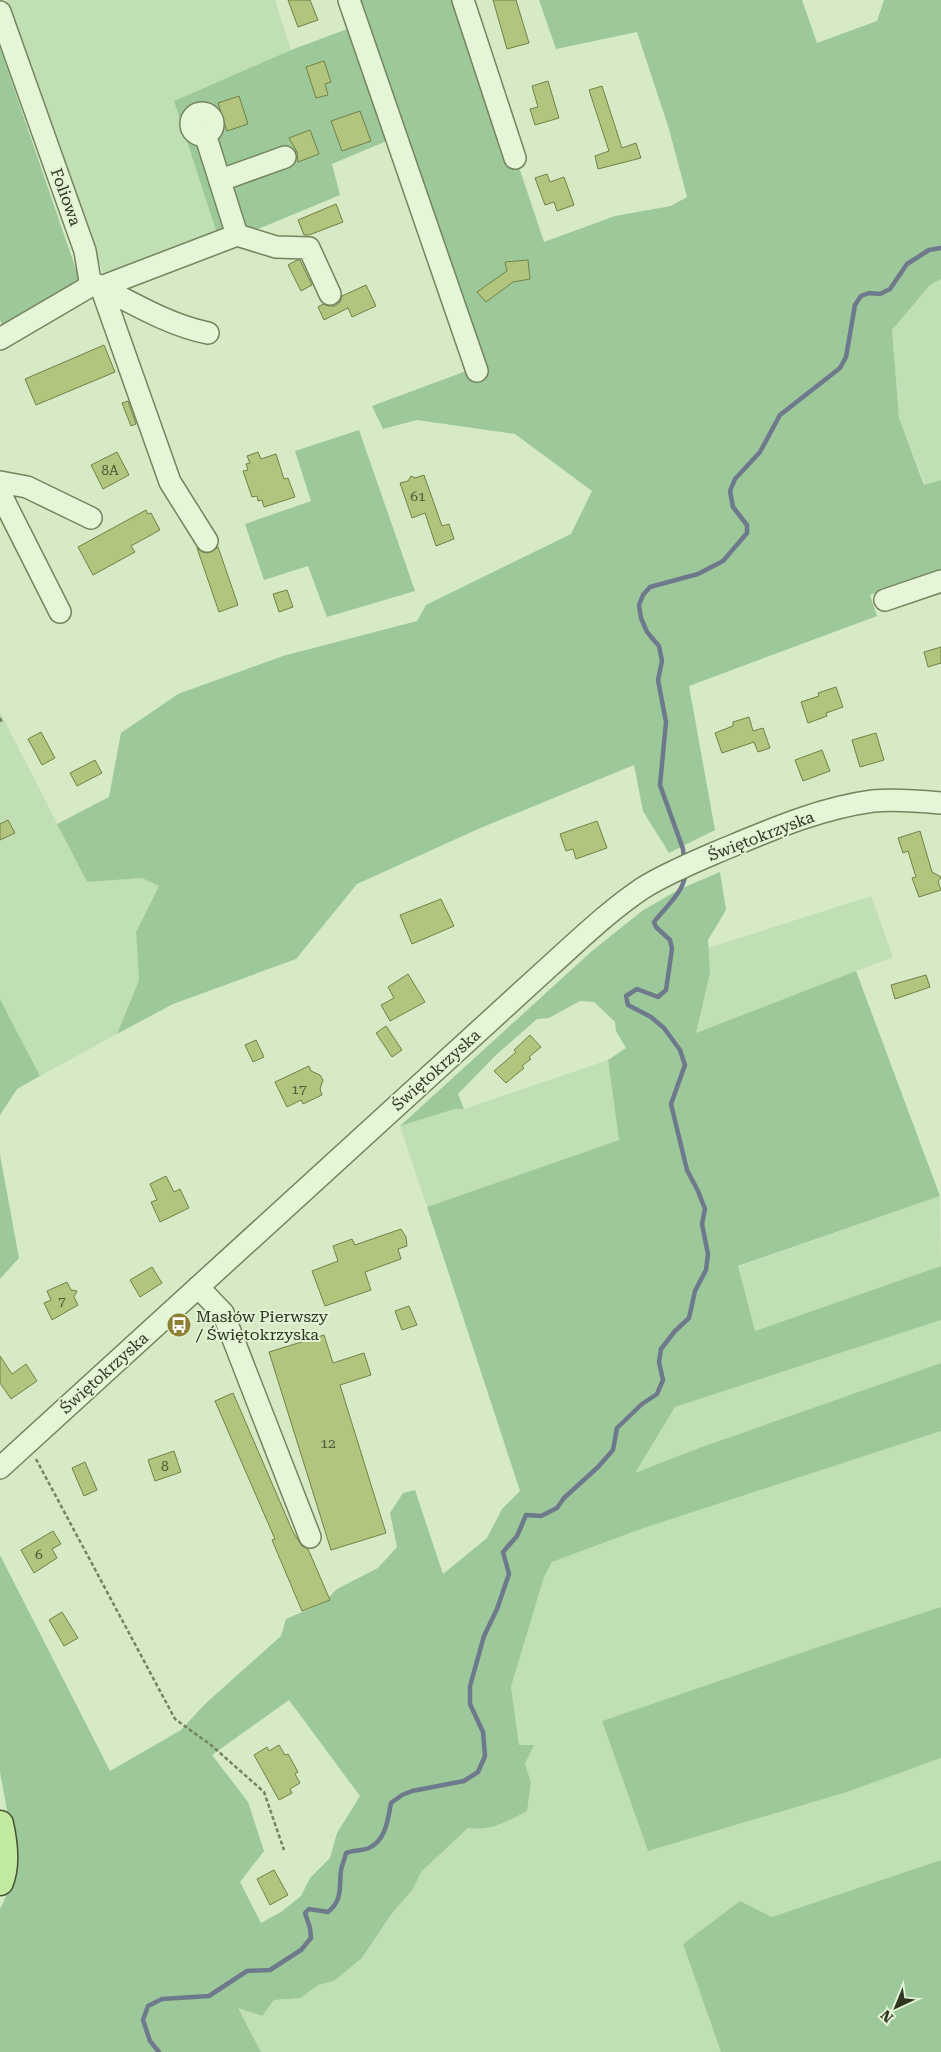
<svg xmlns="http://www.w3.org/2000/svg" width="941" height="2052" font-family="'Roboto Serif',serif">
<rect width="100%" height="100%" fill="#d6eac6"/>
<path fill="#c1dfb4" d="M6 0H275L291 50 174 101 217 234 103 273Z
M941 279V480L925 485 899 418 892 330 930 285Z
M0 712 87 882 142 878 159 886 136 932 139 980 117 1034 40 1076 0 999Z
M871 896 893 957 696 1033 710 973 708 948Z
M608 1060 619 1140 427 1207 400 1126 455 1109H464Z
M940 1196 941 1266 754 1331 738 1267Z
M941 1320V1363L699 1448 634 1474 675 1407Z
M941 1431V1607L824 1645 602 1721 648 1851 847 1792 941 1758V1860L772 1917 740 1901 683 1944 721 2052H261L237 2008 262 2016 274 2000 301 1998 318 1985 334 1981 362 1958 390 1916 413 1889 421 1872 468 1828 478 1830 531 1782 525 1764 534 1745H519L511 1687 544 1577 552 1562 638 1530Z"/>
<path fill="#9cc89a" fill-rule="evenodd" d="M349 0H463L544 242 615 216 671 206 687 197 669 129 637 32 556 49 539 0H802L817 43 877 21 884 0H941V279L930 285 892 330 899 418 924 485 941 480V570L870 595 877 616 689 686 715 830 669 853 643 811 634 765 478 829 357 884 296 959 173 1004 117 1034 139 980 136 932 159 886 142 878 87 882 57 824 109 797 121 733 178 694 283 656 417 621 426 605 571 534 592 491 515 434 417 420 383 429 372 406 469 370Z
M350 28 389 140 332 164 340 195 258 229 217 234 174 101 291 50Z
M0 48 80 281 3 327 0 320Z
M359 430 415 591 327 617 308 566 264 580 245 524 311 501 295 451Z
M720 872 726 910 708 940 710 973 696 1033 856 971 940 1196 738 1266 755 1331 941 1266V1320L675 1407 635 1473 699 1448 941 1363V1431L638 1530 552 1562 544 1577 511 1687 519 1745H534L525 1764 531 1782 527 1811C508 1821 490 1832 468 1828L421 1872 413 1889 390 1916 362 1958 334 1981 318 1985 301 1998 274 2000 262 2016 238 2008 261 2052H0V1909C3 1903 6 1897 8 1891 18 1861 6 1804 0 1772V1555L110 1771 181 1730 205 1704 281 1636 286 1619 323 1603 337 1589 378 1568 397 1547 390 1513 403 1493 415 1490 443 1574 487 1538 502 1509 520 1491 427 1207 619 1140 608 1060 626 1048 616 1031 615 1022 594 1002 580 1001 549 1018 537 1019 496 1055 458 1094 464 1109H455L400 1126 592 951 642 911 678 890ZM289 1700 360 1796 337 1833 330 1858 310 1878 301 1896 281 1912 261 1923 240 1882 264 1851 248 1802 212 1755Z
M0 999 40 1076 17 1089 0 1115Z
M0 1155 19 1258 0 1279Z
M941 1607V1758L847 1792 648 1851 602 1721 824 1645Z
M941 1860V2052H721L683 1944 740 1901 772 1917Z"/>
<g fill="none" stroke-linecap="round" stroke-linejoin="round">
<path stroke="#6e7a8c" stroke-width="4.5" d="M684 860 683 849 660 785 666 722 658 680 662 661 659 646 647 632 641 618 639 605 643 595 650 587 698 574 723 561 747 533V525L733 507 730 491 735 479 760 452 780 415 840 368 846 357 855 305 861 296 869 293 880 294 890 289 907 264 929 250 941 248
M159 2052 150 2041 143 2020 148 2006 162 1999 209 1996 247 1971 270 1970 301 1950 311 1938 310 1928 305 1913 309 1909 328 1912C343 1900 339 1887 341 1870 342 1864 345 1859 346 1853 354 1850 362 1851 369 1848 386 1840 388 1819 391 1803L402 1795 412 1791 464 1781 478 1772 485 1756 483 1732 470 1704V1686L484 1636 497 1609 509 1574 503 1552 517 1536 526 1515 541 1516 557 1508 564 1498 598 1467 613 1450 617 1428 642 1404 657 1394 663 1380 659 1362 661 1349 675 1331 689 1318 695 1291 706 1270 708 1254 702 1224 705 1209 698 1191 687 1170 671 1104 685 1065 680 1050 664 1028 651 1017 628 1005 626 996 637 989 658 997 666 990 672 949 670 940 656 927 654 922C664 909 686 890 685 873"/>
</g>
<path fill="#b2c57f" stroke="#728145" d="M288 0H310L318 20 298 27Z
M493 0H516L529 43 507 49Z
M324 61 331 82 325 84 328 95 316 98 306 67Z
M548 81 559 118 535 125 530 109 538 107 532 86Z
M602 86 622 148 636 143 641 158 598 169 595 156 609 151 589 90Z
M239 96 248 124 227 131 218 103Z
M360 111 371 141 342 151 331 121Z
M310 130 319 154 298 162 297 152 289 138Z
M547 174 550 182 564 177 574 205 557 211 554 202 545 205 535 178Z
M336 204 343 222 309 235H304L298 220Z
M297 260H300L312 285 301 291 288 265Z
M528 260 530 279 513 282 486 302 477 292 507 271 505 262Z
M366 285 376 306 352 317 348 308 324 320 318 307 323 304 328 306H335L340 302 342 296Z
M104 345 115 372 36 405 25 379Z
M128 401 136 424 131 426 122 403Z
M117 452 129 475 103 489 91 465Z
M258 452 261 459 276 454 284 479 288 478 295 497 264 507 262 500 258 501 257 496 252 497 243 471 248 470 246 464 250 463 247 456Z
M424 475 442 526 449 524 454 539 436 546 425 513 412 518 400 483 408 481 411 476 415 478Z
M146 510 148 514 151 513 160 530 131 546 135 552 93 575 78 547Z
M218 547 238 605 219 612 197 548 202 552 208 553Z
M287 590 293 607 279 612 273 594Z
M941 647V663L928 667 924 652Z
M836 687 843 707 826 713 827 716 808 723 801 702 819 696 818 693Z
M749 717 753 731 763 728 770 748 758 752 754 742 722 753 715 733 733 726V722Z
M41 732 55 758 42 765 28 739Z
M876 733 884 760 860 767 852 740Z
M822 750 830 771 803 781 795 760Z
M95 760 102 773 77 786 70 773Z
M8 820 15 833 0 840V824Z
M597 821 607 848 576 859 573 849 566 851 560 834Z
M920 831 932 872 941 877 938 882 941 890 919 897 912 878 916 877 908 851 903 853 898 838Z
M441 899 454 926 412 944 400 915Z
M408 974 425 1002 390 1021 381 1005 394 998 388 987Z
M926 975 930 987 895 999 891 985Z
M386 1026 402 1050 392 1057 376 1033Z
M530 1035 541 1047 529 1057 531 1059 522 1066 524 1068 506 1083 494 1071 516 1052 514 1050Z
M256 1040 264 1057 253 1062 245 1045Z
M309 1066 311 1071 320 1075 323 1080 320 1089 322 1095 303 1104 301 1100 287 1107 275 1082Z
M166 1176 174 1192 180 1189 189 1208 160 1222 151 1202 157 1200 150 1184Z
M401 1229 406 1237 407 1246 398 1249 401 1259 365 1272 371 1290 325 1306 312 1271 338 1261 333 1246 352 1239 355 1245Z
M152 1267 162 1283 140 1297 130 1280Z
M67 1282 71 1290 77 1291 74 1297 78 1305 52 1320 44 1303 51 1300 47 1291Z
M409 1306 417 1325 402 1330 395 1311Z
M324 1335 333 1363 364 1353 371 1375 340 1385 386 1533 331 1550 269 1352Z
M0 1356 12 1374 26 1364 37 1381 11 1399 0 1383Z
M233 1393 293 1532 302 1546 308 1549 330 1600 302 1611 272 1540 275 1539 215 1401Z
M174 1451 181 1472 155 1481 148 1460Z
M85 1462 97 1490 84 1496 72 1468Z
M53 1531 61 1544 52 1549 57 1558 34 1573 21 1550Z
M62 1612 78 1638 64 1646 49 1620Z
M279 1745 285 1755 288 1754 298 1772 295 1774 300 1783 290 1789 292 1793 279 1800 254 1755 267 1747 269 1751Z
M274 1870 288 1895 270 1905 257 1879Z"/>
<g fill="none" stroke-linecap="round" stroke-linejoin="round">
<defs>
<path id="minor" d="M349 0 477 371
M463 0 515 158
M0 12 85 251 90 281 87 288 0 339
M191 124a11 11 0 1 1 22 0a11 11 0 1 1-22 0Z
M205 134 237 235
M221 180 285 157
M95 284C131 302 168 325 208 333
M0 482 27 487 91 518
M0 493 60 612
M207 541 170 482 101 287 237 235 276 247 309 248 330 294
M885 600 941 581
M198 1287 223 1313 310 1537
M0 1468 550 966C580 939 610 910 643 888 667 873 696 861 722 850 770 830 820 808 873 801 895 799 919 801 941 803"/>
<path id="major" d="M0 1824C4 1842 7 1865 0 1882"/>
</defs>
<use href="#minor" stroke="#75845d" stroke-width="24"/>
<use href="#major" stroke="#485231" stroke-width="29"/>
<path stroke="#75845d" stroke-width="2.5" stroke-dasharray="4 2.5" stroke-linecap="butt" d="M0 718 2 723
M36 1459 175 1719 211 1745 264 1792 284 1850"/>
<use href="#minor" stroke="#e5f6d8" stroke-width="21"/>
<use href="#major" stroke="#c2eaa1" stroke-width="26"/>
</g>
<defs>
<symbol id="bus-disc" viewBox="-11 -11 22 22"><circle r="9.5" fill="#8e8032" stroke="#e2f3d5"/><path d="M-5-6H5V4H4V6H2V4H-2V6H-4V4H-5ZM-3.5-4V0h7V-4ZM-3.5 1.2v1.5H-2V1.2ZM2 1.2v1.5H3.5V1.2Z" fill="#fff"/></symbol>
</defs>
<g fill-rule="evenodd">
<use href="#bus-disc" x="165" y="1311" width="28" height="28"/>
</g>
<g text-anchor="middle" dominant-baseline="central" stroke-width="4" stroke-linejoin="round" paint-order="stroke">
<g font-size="14" fill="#4f5a38">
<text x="110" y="470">8A</text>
<text x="418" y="496">61</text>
<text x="299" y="1089">17</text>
<text x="62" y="1301">7</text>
<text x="328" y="1443">12</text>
<text x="165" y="1466">8</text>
<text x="39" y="1554">6</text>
</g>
<g font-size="16" fill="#2e3620" stroke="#e2f3d5">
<text transform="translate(66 197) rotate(70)">Foliowa</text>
<text transform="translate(761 836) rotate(-21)">Świętokrzyska</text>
<text transform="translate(436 1070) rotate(-42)">Świętokrzyska</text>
<text transform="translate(104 1373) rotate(-42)">Świętokrzyska</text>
</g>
<g font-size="16" fill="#2e3620" stroke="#e2f3d5" text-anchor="start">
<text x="196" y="1316">Masłów Pierwszy<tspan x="196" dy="18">/ Świętokrzyska</tspan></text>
</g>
</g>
<g transform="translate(896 2007) rotate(224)" stroke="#e2f3d5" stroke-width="4" paint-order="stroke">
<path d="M0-4L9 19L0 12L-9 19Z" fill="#2e3620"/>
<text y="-8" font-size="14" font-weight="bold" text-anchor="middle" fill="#2e3620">N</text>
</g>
</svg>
